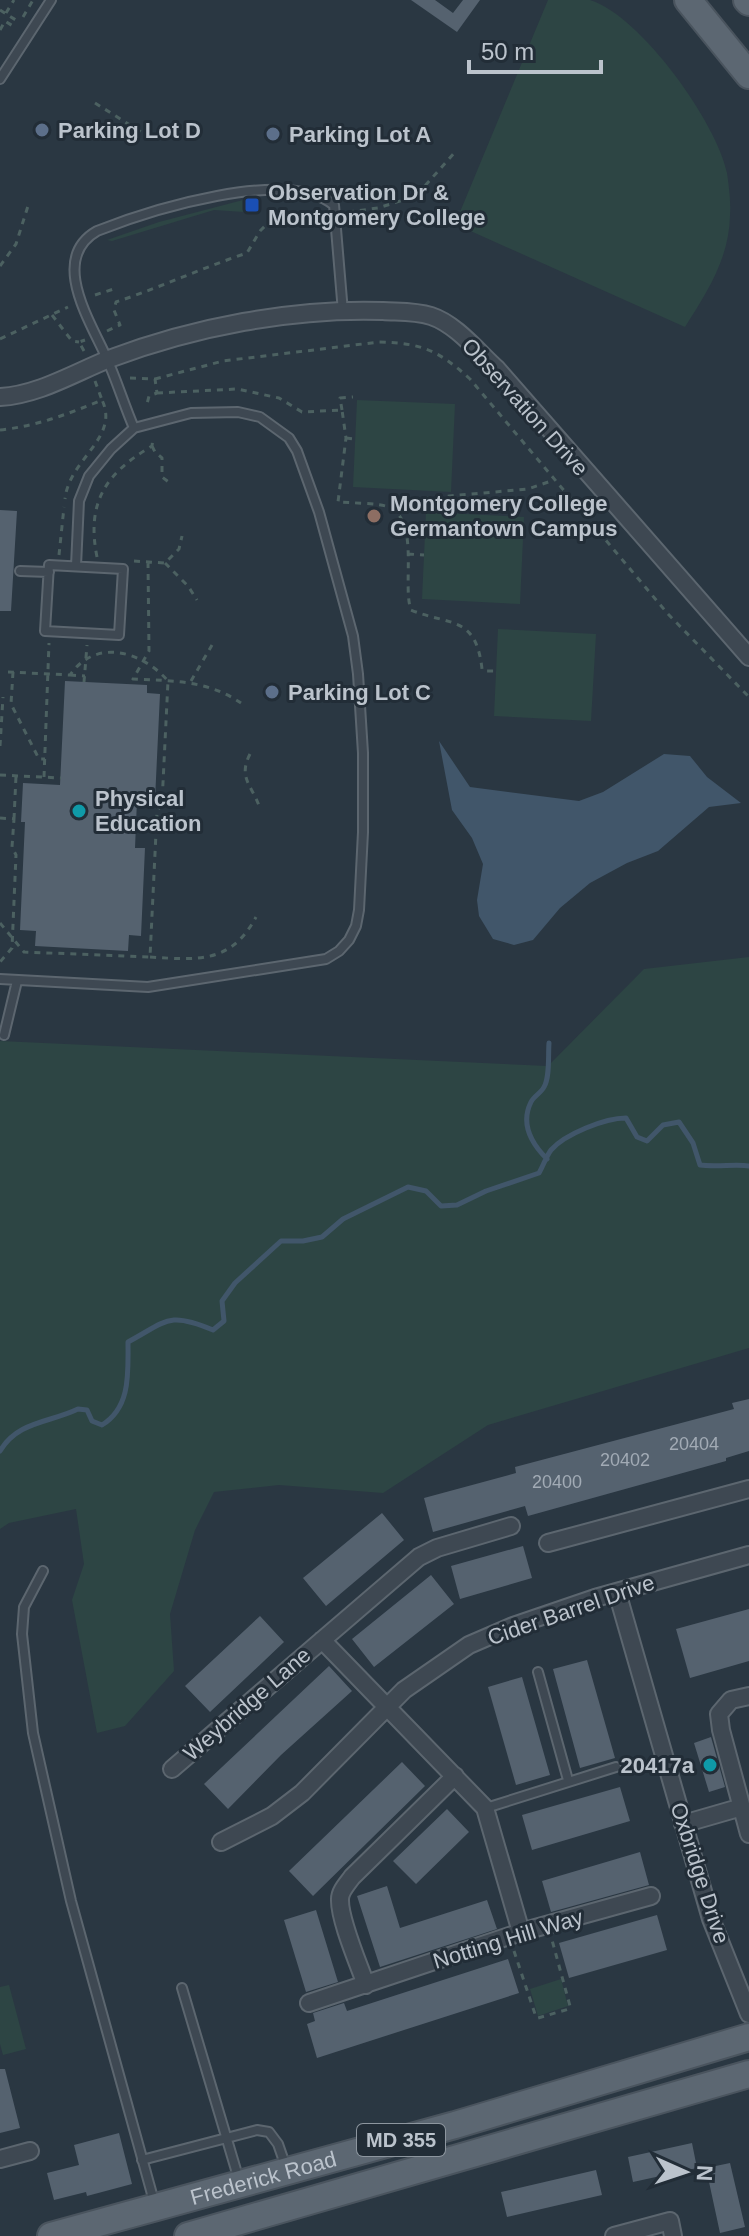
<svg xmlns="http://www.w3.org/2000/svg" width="749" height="2236" font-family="Helvetica,sans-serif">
<rect width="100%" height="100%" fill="#2a3742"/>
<path fill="#2d4544" d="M548 0C560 0 579 0 590 0 641 16 717 123 727 173 729 186 731 203 730 216 729 259 707 292 685 327L455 224Z
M243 200 244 212 214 210 112 241 107 240 159 222Z
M357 400 455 404 451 492 353 487Z
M426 512 524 517 520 604 422 599Z
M498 629 596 634 591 721 494 716Z
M749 957V1348L488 1425 383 1493 279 1485 214 1492 195 1530 170 1614 174 1671 125 1726 97 1733 72 1600 84 1564 76 1509 9 1523 0 1529V1041L548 1066 644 969Z
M561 1979 568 2006 538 2016 530 1989Z
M9 1985 26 2049 3 2055 0 2044V1987Z"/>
<path fill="#41566a" d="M439 741 470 787 579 801 603 792 664 754 690 756 707 777 741 803 709 807 658 851 627 863 590 883 560 908 533 940 514 945 493 939 479 916 477 900 483 864 472 838 452 810Z"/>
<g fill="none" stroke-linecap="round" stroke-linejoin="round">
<path stroke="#41566a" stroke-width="5" d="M547 1159C531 1143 520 1124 531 1102 534 1096 541 1093 544 1087 550 1077 548 1056 549 1043
M0 1451C18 1421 49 1423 78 1409L87 1410 92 1421 102 1425C131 1407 128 1373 128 1342 167 1321 168 1311 213 1330L224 1321 222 1301 235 1283 281 1241H303L322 1237 343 1219 408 1187 426 1191 441 1206 457 1205 486 1191 539 1173C543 1166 546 1157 551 1150 565 1134 605 1118 626 1118L637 1137 647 1141 663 1125 679 1122 693 1143 700 1165C714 1167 739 1164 749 1166"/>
</g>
<path fill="#55626f" d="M411 0H435L453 13 463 0H480L457 32Z
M0 510 17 511 11 611H0Z
M65 681 147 685V693L160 694 155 800H137L135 848H145L141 936 129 935 128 951 35 946 36 931 20 930 25 822H21L23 783 60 785Z
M749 1399V1451L726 1458V1461L528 1516 525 1506 433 1532 424 1498 516 1473 515 1467 734 1409 732 1403Z
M382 1513 404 1540 326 1606 303 1578Z
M523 1546 532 1578 460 1599 451 1566Z
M431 1575 454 1604 374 1667 352 1639Z
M749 1609V1661L690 1678 676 1629Z
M260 1616 284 1642 210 1712 185 1686Z
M587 1660 615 1758 580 1768 553 1669Z
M329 1666 352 1691 281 1755 228 1809 204 1784Z
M522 1677 550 1775 516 1785 488 1687Z
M711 1737 725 1787 709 1792 694 1743Z
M402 1762 425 1786 313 1896 289 1871Z
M620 1787 630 1821 532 1850 522 1815Z
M447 1809 469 1832 416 1884 393 1861Z
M640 1852 649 1885 551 1912 542 1881Z
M387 1886 400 1928 487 1900 497 1929 380 1967 357 1896Z
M316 1910 338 1982 306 1992 284 1920Z
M657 1915 667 1950 569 1978 559 1943Z
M508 1959 519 1993 317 2058 307 2024 315 2021 313 2013 344 2003 347 2011Z
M0 2069H5L20 2128 0 2133Z
M119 2133 132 2184 87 2196 86 2192 54 2200 47 2173 79 2165 74 2145Z
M692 2143 697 2168 633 2182 628 2157Z
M730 2163 745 2227 720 2233 706 2168Z
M596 2170 602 2195 507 2217 501 2192Z"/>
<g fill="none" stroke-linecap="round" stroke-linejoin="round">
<defs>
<path id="lane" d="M0 79 51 0
M134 428C124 405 117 381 107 359 92 324 48 259 97 231 150 210 286 167 334 205L343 312
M49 565 123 569 119 635 45 631Z
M20 571 49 572
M0 979 148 987 326 959 339 951 349 940 356 926 359 910 363 832V753L358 674 353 636 319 512 297 451 289 438 260 417 238 412 191 413 134 428 111 449 89 476 79 501 76 566
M4 1035 17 981
M43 1571 24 1607 22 1634 33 1733 71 1901 155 2205
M538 1672 568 1780
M486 1808 616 1767
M182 1988 239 2180
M142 2160 257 2130 269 2132 278 2144 286 2167"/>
<path id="street" d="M0 397C38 395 74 373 109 359 194 327 292 308 383 311 399 312 415 311 431 316 456 324 478 352 497 369L749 657
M548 1543 749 1489
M617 1592 711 1919 749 2014
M322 1640 485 1808 521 1932
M749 1696 731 1700 719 1714 721 1730 749 1834
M172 1769 419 1557 437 1548 511 1526
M683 1824 742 1807
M221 1842 272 1816 302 1793 404 1690 469 1645 513 1626 595 1598 749 1555
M366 1985C359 1965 339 1919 340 1899 340 1891 347 1884 352 1877L455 1776
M309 2003 521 1932 651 1896
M0 2159 30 2151
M614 2236 670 2221 673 2236"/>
<g id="primary">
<path d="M688 0 749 75"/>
<path d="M747 0 749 2"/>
<path id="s1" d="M51 2236 455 2125 749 2037"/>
<path d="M188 2236 749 2074"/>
</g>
</defs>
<use href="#lane" stroke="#5c666f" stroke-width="12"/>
<use href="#street" stroke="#5c666f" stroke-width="20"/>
<use href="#primary" stroke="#4a545e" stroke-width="30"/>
<path stroke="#4c6161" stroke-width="3" stroke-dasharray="6 6" stroke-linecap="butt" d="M0 10 19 22
M6 13 14 0
M23 17 33 0
M0 30 5 21 16 28
M95 103 149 137
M348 212 378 208 416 196 455 152
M0 266 16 244 28 206
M95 295 117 288
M52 315 72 341 79 342
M107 331 120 325 114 310 116 302C161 287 202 268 247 253L260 231 266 225 298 215 316 221 321 219
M0 339 68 307
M84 351 79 342 85 340
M130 378 155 379 157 393 149 396 147 404
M155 379 223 361 379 342C423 343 439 351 470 379L668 614 749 697
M95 381 102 400
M157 393 237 389 279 398 302 412 342 410 346 438 338 502C351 503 378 503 389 507 420 521 402 585 411 610 450 626 476 615 482 669L484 671H496
M342 410 340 398 353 397
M0 430C37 426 68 414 102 400 120 438 69 459 65 499
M346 438 355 439
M152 446 155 452 162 458V477L170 483
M390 508 404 500 528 489 554 480
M408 554 424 555
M59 555 64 507
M97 557C86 502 106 473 152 446L153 438
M134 561 165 563 179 549 182 536
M148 562 149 651 133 679C173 681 207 680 241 703
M165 563 188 586 197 600
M13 672 11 704 39 759H45
M70 675 85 676
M191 681 212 645
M84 682 87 645
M0 746 3 697
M250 754C237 779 254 787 260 809
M0 775 61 778
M44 777 49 643
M0 818 14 819 12 847 16 855 12 948 0 962
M14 819 16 776
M0 923 24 952 150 957 157 812 162 803 168 681C143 652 96 637 70 675L8 672
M150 957C197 960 231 964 256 917
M514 1951 536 2017 538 2018 569 2009 570 2006 552 1940"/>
<use href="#lane" stroke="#3e4852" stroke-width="8"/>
<use href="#street" stroke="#3e4852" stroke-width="16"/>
<use href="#primary" stroke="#5c6772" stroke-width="26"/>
</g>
<g fill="#5c6f8a" stroke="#222d37" stroke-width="3">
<circle cx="42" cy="130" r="8"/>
<circle cx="273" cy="134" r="8"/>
<circle cx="272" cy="692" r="8"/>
</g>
<rect fill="#1a4fb4" stroke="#222d37" stroke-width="3" x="244" y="197" width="16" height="16" rx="4"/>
<circle fill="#8d6e63" stroke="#222d37" stroke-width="3" cx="374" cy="516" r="8"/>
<g fill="#0f9aa8" stroke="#222d37" stroke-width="3">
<circle cx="79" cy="811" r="8"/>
<circle cx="710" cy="1765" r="8"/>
</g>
<g text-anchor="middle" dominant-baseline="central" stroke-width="6" stroke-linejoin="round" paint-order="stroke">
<g font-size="18" fill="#a2abb5">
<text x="694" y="1444">20404</text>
<text x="625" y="1460">20402</text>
<text x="557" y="1482">20400</text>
</g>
<rect fill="#222d37" stroke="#8d969f" stroke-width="2" x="357" y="2124" width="88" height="32" rx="6"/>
<g font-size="20" font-weight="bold" fill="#bbc3cc">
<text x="401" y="2140">MD 355</text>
</g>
<g font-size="22" font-weight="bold" fill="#bbc3cc" stroke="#222d37" text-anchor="start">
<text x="58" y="130">Parking Lot D</text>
<text x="289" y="134">Parking Lot A</text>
<text x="268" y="192">Observation Dr &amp;<tspan x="268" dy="25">Montgomery College</tspan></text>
<text x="390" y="503">Montgomery College<tspan x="390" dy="25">Germantown Campus</tspan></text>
<text x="288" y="692">Parking Lot C</text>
<text x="95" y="798">Physical<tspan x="95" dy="25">Education</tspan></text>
<text x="694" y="1765" text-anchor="end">20417a</text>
</g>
<g font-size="22" fill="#bbc3cc" stroke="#222d37">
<text transform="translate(525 407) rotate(48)">Observation Drive</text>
<text transform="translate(571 1610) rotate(-19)">Cider Barrel Drive</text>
<text transform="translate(247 1704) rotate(-41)">Weybridge Lane</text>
<text transform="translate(700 1873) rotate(72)">Oxbridge Drive</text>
<text transform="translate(508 1939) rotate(-17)">Notting Hill Way</text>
<text stroke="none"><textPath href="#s1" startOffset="220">Frederick Road</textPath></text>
</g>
</g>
<g transform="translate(685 2172) rotate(93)" stroke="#222d37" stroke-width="6" paint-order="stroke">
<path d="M0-6L14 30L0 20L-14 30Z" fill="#bbc3cc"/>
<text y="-12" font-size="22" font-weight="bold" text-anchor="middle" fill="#bbc3cc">N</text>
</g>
<path d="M469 60v12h132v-12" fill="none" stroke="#bbc3cc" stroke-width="4"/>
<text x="481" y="60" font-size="24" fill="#bbc3cc" stroke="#222d37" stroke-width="6" paint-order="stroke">50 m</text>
</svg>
